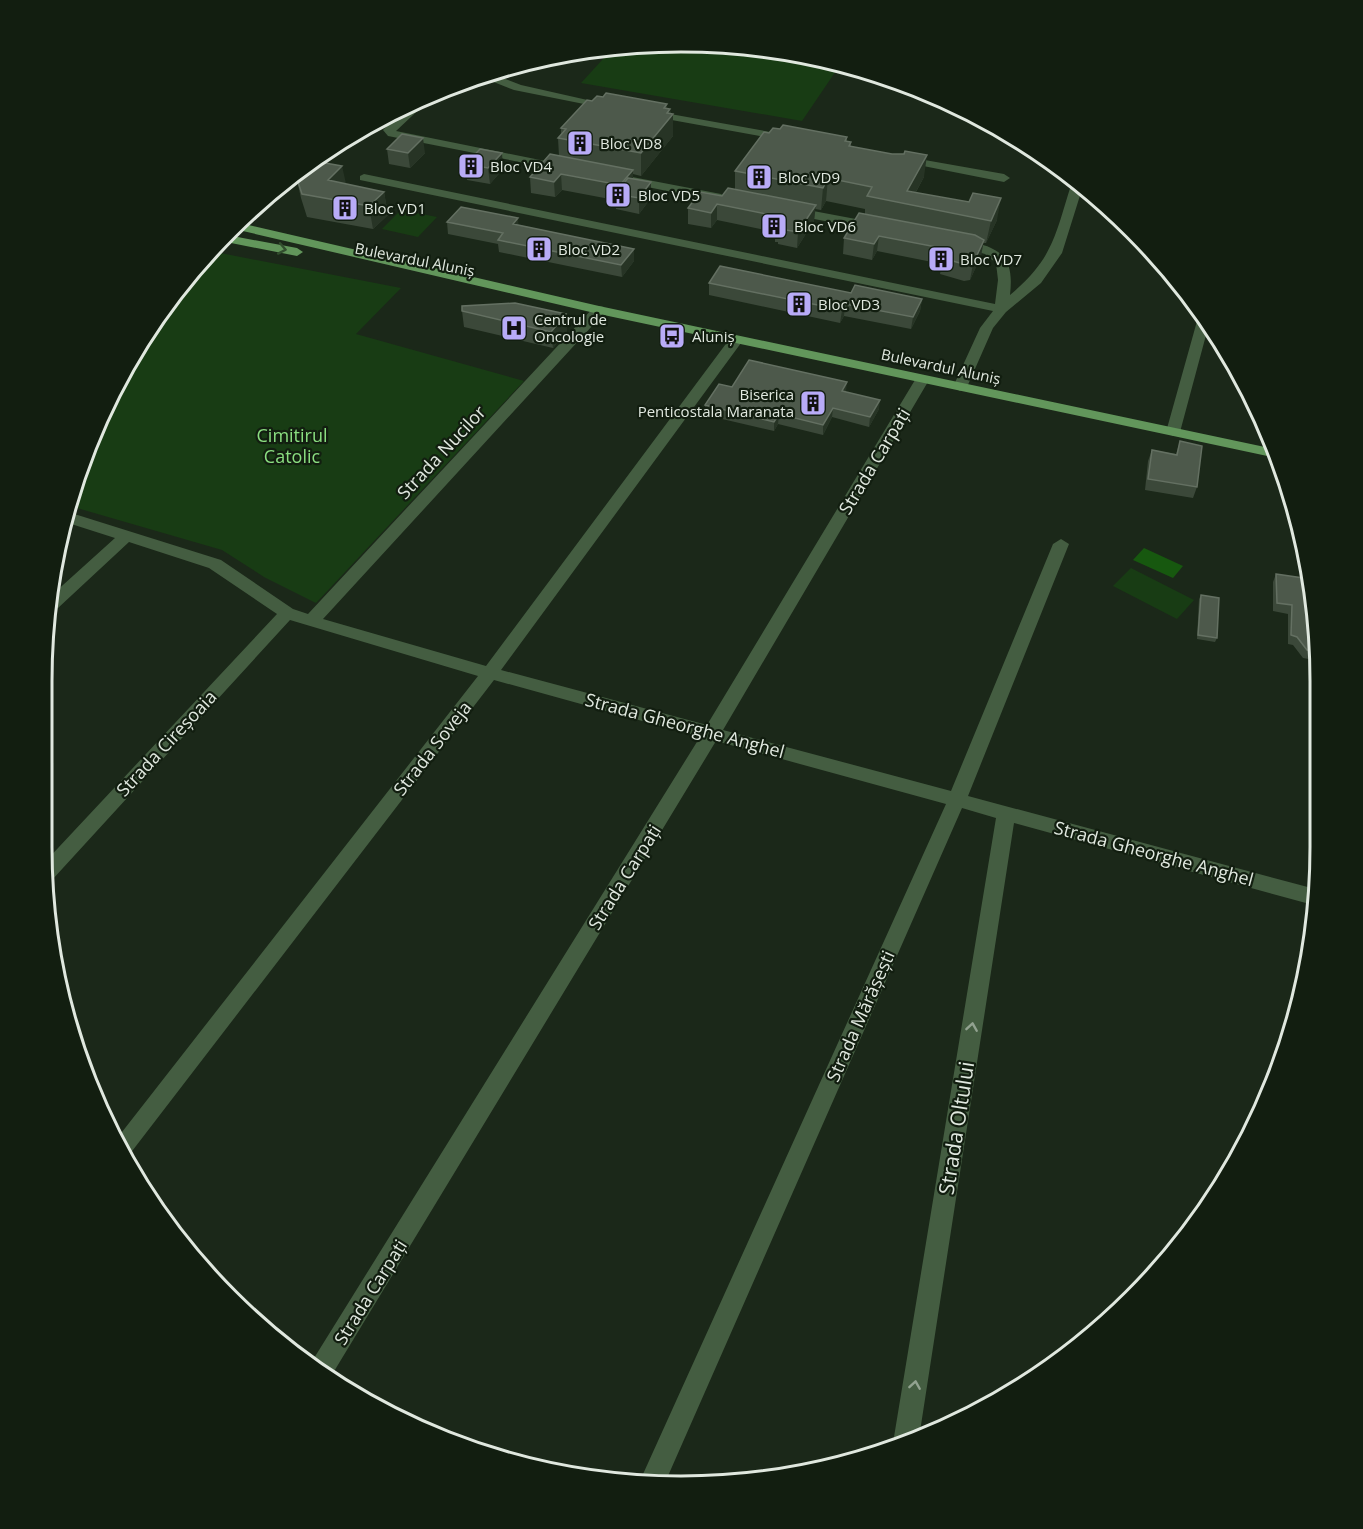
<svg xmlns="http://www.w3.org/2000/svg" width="1363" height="1529" font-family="'Open Sans',sans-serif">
<rect width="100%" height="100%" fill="#1b2819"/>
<path fill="#183c14" d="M640 43 765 48 840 65 802 121 581 83 613 48Z
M401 210 437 217 418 237 382 229Z
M210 251 401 288 356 334 524 381 316 603 264 577 222 550 70 506 91 437 128 361 201 260Z
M1131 568 1194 600 1177 619 1113 586Z"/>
<path fill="#17580f" d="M1144 548 1183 566 1173 578 1133 560Z"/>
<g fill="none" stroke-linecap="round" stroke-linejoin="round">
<path fill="#445d41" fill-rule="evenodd" d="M490 73 521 85 614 106 609 109 514 90 481 77Z
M429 96V100L396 131 565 165 571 168 565 171 388 136 383 130 385 128 414 102Z
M648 110 787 135 793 138 787 141 644 115V111Z
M902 156 1004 174 1010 178 1004 182 898 161 896 159Z
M364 174 995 304 998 280 996 263 985 254 956 246V240C963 239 972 242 980 244 1009 252 1013 268 1010 295 1054 258 1055 235 1072 182L1074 180 1083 186 1062 253 1041 283 1006 312 993 328 967 387 960 391 953 387 980 328 993 311 360 180V176Z
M627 176 721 194 727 198 721 202 623 182 621 180Z
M792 207 877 223 883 227 877 231 788 214V208Z
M599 306 604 307V313L323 619 486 666 731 337H741V343L501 670 707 725 915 380 917 377H927L929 380 723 730 951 791 1053 544 1061 539 1069 544 968 796 1319 890 1317 906 1014 823 919 1438 895 1447 893 1443 996 818 962 808 664 1485 639 1483 946 804 716 741 330 1378 310 1366 311 1363 700 737 494 680 126 1159 115 1141 478 676 290 620 52 880 45 882 44 863 277 614 209 568 129 542 58 608 52 610 53 594 115 538 65 522 68 512 221 560 293 609 308 614 594 307Z
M1199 314H1202L1209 324 1180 432 1173 436 1166 432Z"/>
<path fill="#62965b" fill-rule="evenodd" d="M240 223 599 306 1274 449 1277 458 599 314 234 229Z
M227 235 297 248 303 252 297 256 221 241Z"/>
</g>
<path fill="#3b4839" d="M603 97 670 109 673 136 641 176 633 174V179L651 198 639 214 616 209 615 200 562 190 555 197 531 193 530 177 559 156 558 138 561 134V128L592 101Z
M769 133 847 137V141L851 142V147L924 177 916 192 997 220 986 243H983L981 256 970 280 964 281 940 274 942 264 877 251 872 260 843 254 844 238 865 214V209L826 201 821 210 815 209 814 221 797 248 778 244V242H775V232L717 220 711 228 688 224V208L722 196 735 190V171Z
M387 149 425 153 410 168 389 164Z
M466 164 503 169 490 184 467 180Z
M296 176 346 184 384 192 388 215 373 229 307 217 301 198Z
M447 222 519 225 634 249V261L622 277 499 252 498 244 448 234Z
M709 283 851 293 922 299 920 311 911 329 844 316 840 323 709 295Z
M462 311 567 331 553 348 464 327Z
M732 387 846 392 879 409 869 427 832 417 823 435 778 424 774 431 705 415V405Z
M1180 441 1197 487 1193 498 1145 490 1148 461 1152 450 1176 454Z
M1285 480 1295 505 1282 502Z
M1276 574 1320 640V661L1303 658 1293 645 1288 644V614L1273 611V582Z
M1201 595 1217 638 1215 642 1197 639 1199 599Z"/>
<path fill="#273425" d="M667 104V113L670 109V118L673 114V136L641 176V153L664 108Z
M423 138 425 153 410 168 408 153Z
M502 153 503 169 490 184 488 168Z
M927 155 924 177 909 204 907 191Z
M342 166 347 188 328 180Z
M633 170V186L621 195 620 185Z
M561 174 562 190 555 197 554 182Z
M828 178 826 201 821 210 823 188Z
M651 182V198L639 214V198Z
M384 192 388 215 373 229 369 206Z
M1001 198 997 220 986 243 991 221Z
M717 204V220L711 228V213Z
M816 205 814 221 797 248 798 232Z
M518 218 519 230 513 224Z
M879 236 877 251 872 260 874 244Z
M984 240 981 256 970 280 973 264Z
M634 249V261L622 277 621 265Z
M922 299 920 311 911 329 913 317Z
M845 304 844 316 840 323 842 310Z
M566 314 567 331 553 348 551 332Z
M847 382 846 392 842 391Z
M880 400 879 409 869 427 870 417Z
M833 408 832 417 823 435V425Z
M779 414 778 424 774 431V422Z"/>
<path fill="#4d594b" stroke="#647062" stroke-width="1.5" d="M606 93 667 104 664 108 670 109 667 113 673 114 641 153 558 138 566 129 561 128 587 100 592 101 597 96 603 97Z
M783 125 847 137 845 141 851 142 849 146 892 154H904L905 151 927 155 907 191 969 202 973 193 1001 198 991 221 867 196 872 187 828 178 823 188 735 171 764 132 769 133 773 128 780 129Z
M402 134 423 138 408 153 387 149Z
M480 149 502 153 488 168 466 164Z
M550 154 633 170 620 185 561 174 554 182 530 177Z
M314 161 342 166 328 180 384 192 369 206 302 194 296 176Z
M628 178 651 182 639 198 615 194Z
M728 188 816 205 798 232 779 229 780 227 776 226 781 217 717 204 711 213 688 208 700 192 722 196Z
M461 207 518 218 513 224 634 249 621 265 498 240 503 233 447 222Z
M859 213 975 235 984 240 973 264 967 265 942 258 947 249 879 236 874 244 844 238Z
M720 266 851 293 855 285 922 299 913 317 845 304 842 310 709 283Z
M515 303 566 314 551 332 462 311V306Z
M749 360 847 382 842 391 880 400 870 417 833 408 823 425 779 414 774 422 705 405 719 384 732 387Z
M1180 441 1202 446 1197 487 1148 479 1152 450 1177 455Z
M1276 574 1310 579 1320 640V652L1307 650 1297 637 1291 635 1292 605 1277 603Z
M1201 595 1219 598 1217 638 1198 635Z"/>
<defs><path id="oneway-chevron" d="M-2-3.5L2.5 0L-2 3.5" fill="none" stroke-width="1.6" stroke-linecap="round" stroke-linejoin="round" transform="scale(1.5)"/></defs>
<use stroke="#324e2e" href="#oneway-chevron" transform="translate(282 249) rotate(11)"/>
<g stroke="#92a290">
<use href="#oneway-chevron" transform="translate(972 1027) rotate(-81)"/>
<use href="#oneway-chevron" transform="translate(915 1385) rotate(-81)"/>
</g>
<defs>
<symbol id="building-square" viewBox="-11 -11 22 22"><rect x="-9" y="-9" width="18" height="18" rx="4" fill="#b8abf7" stroke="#121e10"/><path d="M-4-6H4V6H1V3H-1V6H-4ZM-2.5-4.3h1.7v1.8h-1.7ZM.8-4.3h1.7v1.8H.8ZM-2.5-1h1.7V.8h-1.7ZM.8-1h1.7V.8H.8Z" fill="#111"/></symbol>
<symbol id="hospital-square" viewBox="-11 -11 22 22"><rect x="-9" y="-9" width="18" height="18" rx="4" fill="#b8abf7" stroke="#121e10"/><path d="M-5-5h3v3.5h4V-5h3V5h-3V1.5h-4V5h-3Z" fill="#111"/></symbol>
<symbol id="bus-square" viewBox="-11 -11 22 22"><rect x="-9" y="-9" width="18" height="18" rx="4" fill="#b8abf7" stroke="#121e10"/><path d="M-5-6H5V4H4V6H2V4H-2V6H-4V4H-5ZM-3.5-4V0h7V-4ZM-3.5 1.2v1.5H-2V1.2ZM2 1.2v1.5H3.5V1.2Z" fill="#111"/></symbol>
</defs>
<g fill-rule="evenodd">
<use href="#building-square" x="565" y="128" width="30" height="30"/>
<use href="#building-square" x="456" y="151" width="30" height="30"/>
<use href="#building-square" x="744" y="162" width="30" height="30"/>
<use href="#building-square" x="603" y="180" width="30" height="30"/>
<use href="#building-square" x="330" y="193" width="30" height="30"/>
<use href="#building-square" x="759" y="211" width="30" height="30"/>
<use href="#building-square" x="524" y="234" width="30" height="30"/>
<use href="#building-square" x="926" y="244" width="30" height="30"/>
<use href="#building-square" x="784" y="289" width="30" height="30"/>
<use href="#hospital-square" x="499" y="313" width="30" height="30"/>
<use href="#bus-square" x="657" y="321" width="30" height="30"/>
<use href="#building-square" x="798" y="388" width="30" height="30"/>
</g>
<g text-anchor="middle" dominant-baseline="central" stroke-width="4.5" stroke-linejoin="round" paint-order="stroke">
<g font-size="15" fill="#e0e8df" stroke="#121e10" text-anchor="start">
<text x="600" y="143">Bloc VD8</text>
<text x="490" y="166">Bloc VD4</text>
<text x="778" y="177">Bloc VD9</text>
<text x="638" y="195">Bloc VD5</text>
<text x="364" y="208">Bloc VD1</text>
<text x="794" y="226">Bloc VD6</text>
<text x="558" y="249">Bloc VD2</text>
<text x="960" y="259">Bloc VD7</text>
<text x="818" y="304">Bloc VD3</text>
<text x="534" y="319">Centrul de<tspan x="534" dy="17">Oncologie</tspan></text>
<text x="692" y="336">Aluniș</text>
<text x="794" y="394" text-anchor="end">Biserica<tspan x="794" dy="17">Penticostala Maranata</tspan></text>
</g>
<g font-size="15" fill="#e0e8df" stroke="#121e10">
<text transform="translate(415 259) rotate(11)">Bulevardul Aluniș</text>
<text transform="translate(941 366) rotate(12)">Bulevardul Aluniș</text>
</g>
<g font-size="18" fill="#8ade80" stroke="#121e10">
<text x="292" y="435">Cimitirul<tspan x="292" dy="21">Catolic</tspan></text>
</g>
<g font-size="18" fill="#e0e8df" stroke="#121e10">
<text transform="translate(441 452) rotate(-47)">Strada Nucilor</text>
<text transform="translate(874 461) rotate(-59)">Strada Carpați</text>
<text transform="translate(685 725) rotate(15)">Strada Gheorghe Anghel</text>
<text transform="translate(166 743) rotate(-47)">Strada Cireșoaia</text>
<text transform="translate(432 748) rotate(-52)">Strada Soveja</text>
<text transform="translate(1154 853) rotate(15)">Strada Gheorghe Anghel</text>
<text transform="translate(624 877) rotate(-58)">Strada Carpați</text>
<text transform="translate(860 1016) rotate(-66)">Strada Mărășești</text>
<text transform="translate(370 1292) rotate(-58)">Strada Carpați</text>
</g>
<g font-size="21" fill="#e0e8df" stroke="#121e10">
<text transform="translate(956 1128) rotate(-81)">Strada Oltului</text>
</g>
</g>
<path d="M0 0H1363V1529H0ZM681 52H681A629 629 0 0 1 1310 681V847A629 629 0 0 1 681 1476H681A629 629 0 0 1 52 847V681A629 629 0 0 1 681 52Z" fill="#121e10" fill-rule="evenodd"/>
<path fill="none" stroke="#e0e8df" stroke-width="3" d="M681 52H681A629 629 0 0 1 1310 681V847A629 629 0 0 1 681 1476H681A629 629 0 0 1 52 847V681A629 629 0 0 1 681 52Z"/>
</svg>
